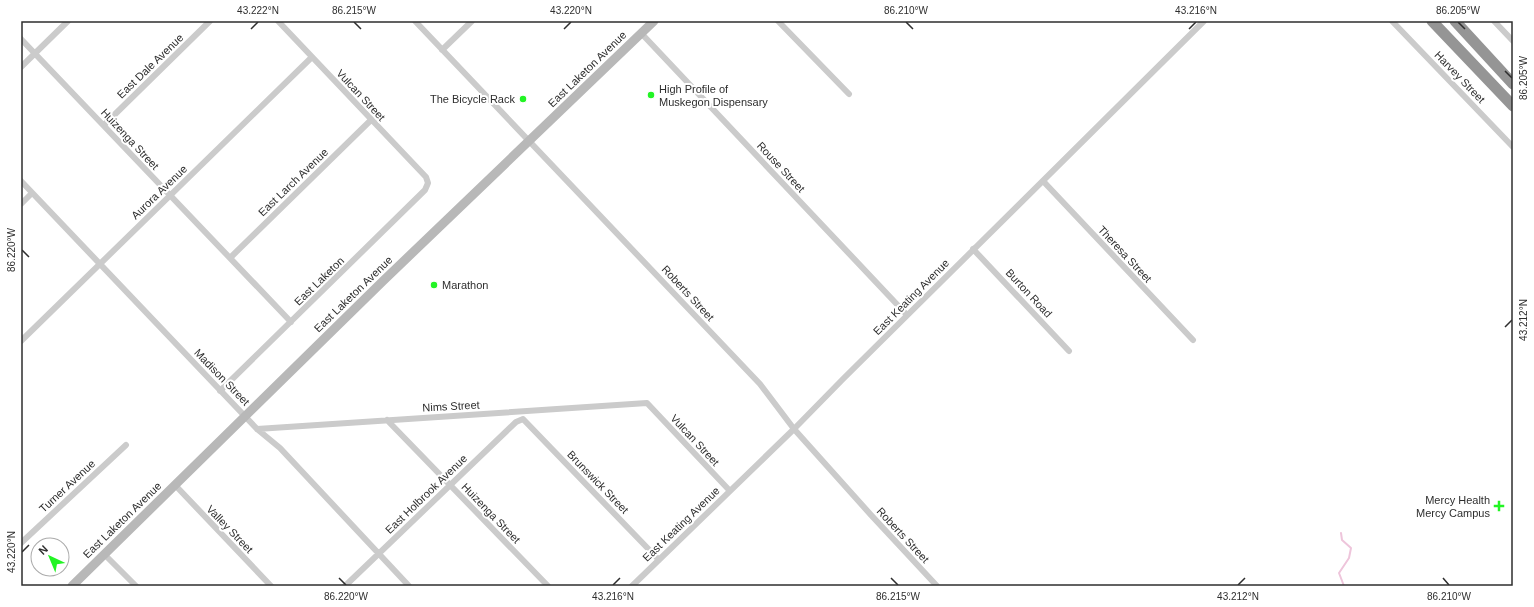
<svg xmlns="http://www.w3.org/2000/svg" width="1534" height="607" font-family="Helvetica,sans-serif">
<rect width="100%" height="100%" fill="#fff"/>
<g fill="none" stroke-linecap="round" stroke-linejoin="round">
<path stroke="#eec5db" stroke-width="2" d="M1341 533 1342 540 1351 548 1349 558 1339 573 1344 586"/>
<path stroke="#cbcbcb" stroke-width="6" d="M415 21 760 384 794 429 871 515 937 586
M778 21 849 94
M1392 21 1513 147
M1494 21 1513 41
M641 33 907 315
M21 39 291 322
M442 50 472 21
M21 67 68 21
M104 125 210 21
M21 181 257 429 280 448 409 586
M1043 181 1193 340
M21 204 32 193
M973 249 1069 351
M230 258 371 120
M21 341 312 57
M220 391 425 190 428 183 426 177 278 21
M387 420 548 586
M257 429 647 403 730 491
M175 485 271 586
M21 543 126 445
M104 554 136 586
M345 586 516 422 523 419 659 560
M632 586 794 429 843 379 1204 21"/>
<path stroke="#b8b8b8" stroke-width="9" d="M72 586 383 281 654 21"/>
<path stroke="#959595" stroke-width="11" d="M1432 21 1513 106
M1455 21 1513 84"/>
</g>
<path fill="none" stroke="#2e2e2e" stroke-width="1.5" d="M354 22 361 29M906 22 913 29M1458 22 1465 29M251 29 258 22M564 29 571 22M1189 29 1196 22M1505 71 1512 78M22 250 29 257M1505 327 1512 320M22 552 29 545M339 578 346 585M891 578 898 585M1443 578 1449 585M613 585 620 578M1238 585 1245 578"/>
<g fill="#22f424" stroke="#fff" stroke-width="1.5">
<circle cx="651" cy="95" r="4"/>
<circle cx="523" cy="99" r="4"/>
<circle cx="434" cy="285" r="4"/>
<path d="M1497 500h4v4h4v4h-4v4h-4v-4h-4v-4h4z"/>
</g>
<g text-anchor="middle" dominant-baseline="central" stroke-width="4" stroke-linejoin="round" paint-order="stroke">
<g font-size="11" fill="#2e2e2e" stroke="#fff">
<text transform="translate(150 66) rotate(-44)">East Dale Avenue</text>
<text transform="translate(587 69) rotate(-44)">East Laketon Avenue</text>
<text transform="translate(1460 77) rotate(46)">Harvey Street</text>
<text transform="translate(361 95) rotate(47)">Vulcan Street</text>
<text transform="translate(130 139) rotate(47)">Huizenga Street</text>
<text transform="translate(781 167) rotate(47)">Rouse Street</text>
<text transform="translate(293 182) rotate(-44)">East Larch Avenue</text>
<text transform="translate(159 192) rotate(-44)">Aurora Avenue</text>
<text transform="translate(1125 254) rotate(47)">Theresa Street</text>
<text transform="translate(319 281) rotate(-44)">East Laketon</text>
<text transform="translate(688 293) rotate(47)">Roberts Street</text>
<text transform="translate(1029 293) rotate(47)">Burton Road</text>
<text transform="translate(353 294) rotate(-44)">East Laketon Avenue</text>
<text transform="translate(911 297) rotate(-45)">East Keating Avenue</text>
<text transform="translate(222 377) rotate(46)">Madison Street</text>
<text transform="translate(451 406) rotate(-3)">Nims Street</text>
<text transform="translate(695 440) rotate(47)">Vulcan Street</text>
<text transform="translate(598 482) rotate(46)">Brunswick Street</text>
<text transform="translate(67 486) rotate(-43)">Turner Avenue</text>
<text transform="translate(426 494) rotate(-44)">East Holbrook Avenue</text>
<text transform="translate(491 513) rotate(46)">Huizenga Street</text>
<text transform="translate(122 520) rotate(-44)">East Laketon Avenue</text>
<text transform="translate(681 524) rotate(-44)">East Keating Avenue</text>
<text transform="translate(230 529) rotate(46)">Valley Street</text>
<text transform="translate(903 535) rotate(47)">Roberts Street</text>
</g>
<g font-size="11" fill="#2e2e2e" stroke="#fff" text-anchor="start">
<text x="659" y="89">High Profile of<tspan x="659" dy="13">Muskegon Dispensary</tspan></text>
<text x="515" y="99" text-anchor="end">The Bicycle Rack</text>
<text x="442" y="285">Marathon</text>
<text x="1490" y="500" text-anchor="end">Mercy Health<tspan x="1490" dy="13">Mercy Campus</tspan></text>
</g>
</g>
<rect width="1534" height="607" fill="none" stroke="#ffffff" stroke-width="44"/>
<g transform="translate(50 557) rotate(316)"><circle r="19" fill="#ffffff" stroke="#ababab"/>
<path d="M0-3L7 15L0 10L-7 15Z" fill="#22f424"/>
<text y="-6" font-size="11" font-weight="bold" text-anchor="middle" fill="#2e2e2e">N</text>
</g>
<rect x="22" y="22" width="1490" height="563" fill="none" stroke="#2e2e2e" stroke-width="1.5"/>
<g font-size="10" text-anchor="middle" fill="#2e2e2e">
<text x="258" y="14">43.222°N</text>
<text x="354" y="14">86.215°W</text>
<text x="571" y="14">43.220°N</text>
<text x="906" y="14">86.210°W</text>
<text x="1196" y="14">43.216°N</text>
<text x="1458" y="14">86.205°W</text>
<text transform="translate(1523 78) rotate(-90)" y="4">86.205°W</text>
<text transform="translate(11 250) rotate(-90)" y="4">86.220°W</text>
<text transform="translate(1523 320) rotate(-90)" y="4">43.212°N</text>
<text transform="translate(11 552) rotate(-90)" y="4">43.220°N</text>
<text x="346" y="600">86.220°W</text>
<text x="613" y="600">43.216°N</text>
<text x="898" y="600">86.215°W</text>
<text x="1238" y="600">43.212°N</text>
<text x="1449" y="600">86.210°W</text>
</g>
</svg>
